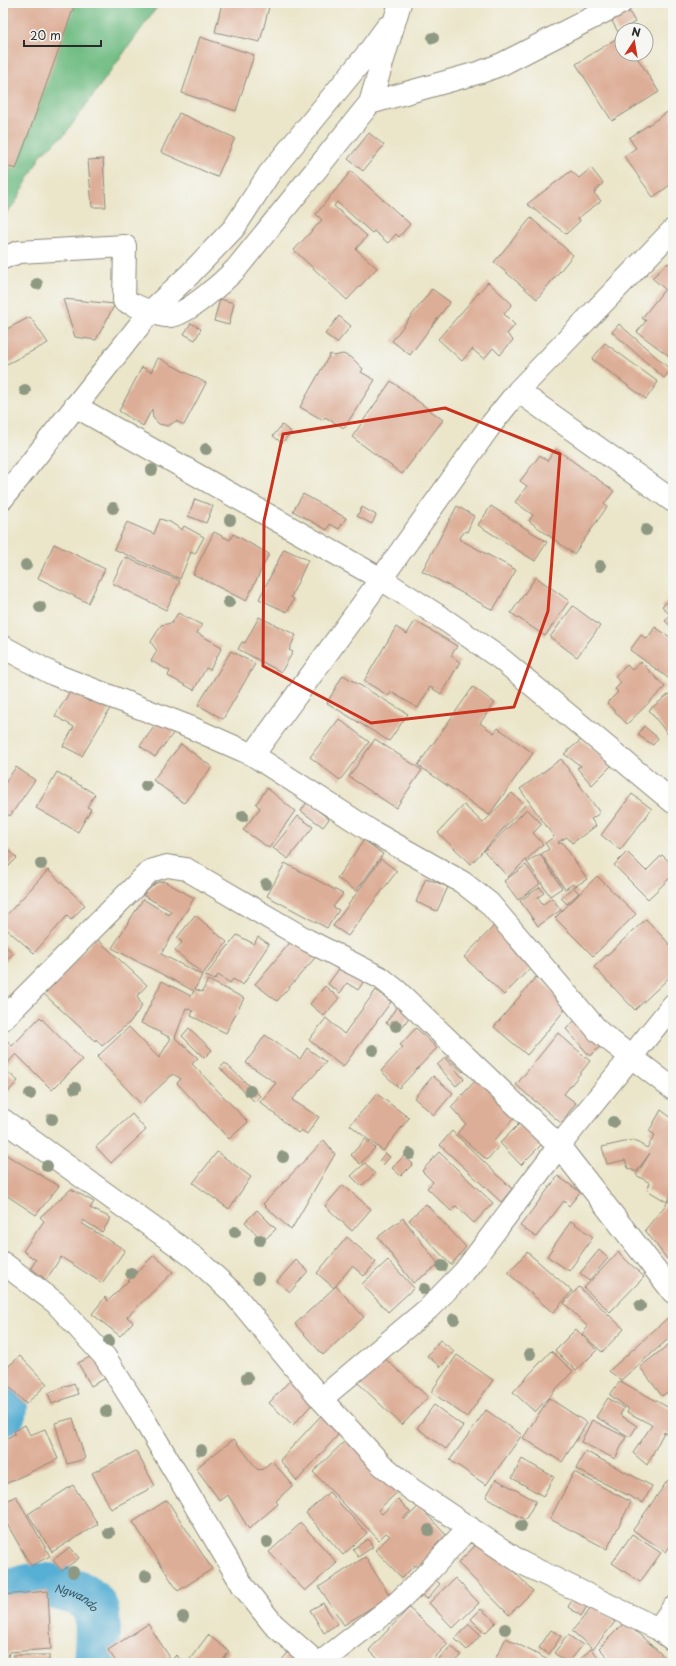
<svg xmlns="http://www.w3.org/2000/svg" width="676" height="1666" font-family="'Playpen Sans',sans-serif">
<rect width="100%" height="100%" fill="#f6f6f2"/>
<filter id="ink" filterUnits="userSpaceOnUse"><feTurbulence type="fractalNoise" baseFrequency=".025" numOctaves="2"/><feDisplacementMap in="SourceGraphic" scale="8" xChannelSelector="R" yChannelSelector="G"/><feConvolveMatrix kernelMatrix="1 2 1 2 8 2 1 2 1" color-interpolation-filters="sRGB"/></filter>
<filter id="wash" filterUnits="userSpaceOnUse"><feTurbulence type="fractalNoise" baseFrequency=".012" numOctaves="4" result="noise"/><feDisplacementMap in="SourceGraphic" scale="16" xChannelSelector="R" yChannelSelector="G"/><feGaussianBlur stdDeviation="0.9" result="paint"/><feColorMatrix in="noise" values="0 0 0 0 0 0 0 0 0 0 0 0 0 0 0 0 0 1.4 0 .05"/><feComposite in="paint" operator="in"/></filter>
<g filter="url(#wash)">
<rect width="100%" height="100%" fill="#ebe6ca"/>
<path fill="#72bd85" stroke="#4e7458" d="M3 3H160L65 134 42 153 15 203 3 216Z"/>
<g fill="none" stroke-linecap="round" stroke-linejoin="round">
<g stroke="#57afd4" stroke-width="46">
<path d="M3 1401 5 1408 3 1413"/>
<path id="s1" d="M3 1593C14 1593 25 1586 36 1586 52 1585 87 1591 95 1608 100 1621 97 1648 96 1663"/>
</g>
</g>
<g id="blocks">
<path fill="#ddae97" d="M3 3 75 4 16 169 3 165Z
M222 3H270L260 42 215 32Z
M629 11 635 22 618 32 612 21Z
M622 35V54H635L659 92 612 121 576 64Z
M200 37 254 55 236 111 182 93Z
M672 109 673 183 653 197 624 156 636 148 629 138Z
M179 113 235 138 217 177 161 152Z
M369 133 384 145 363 171 348 159Z
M103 159 106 207H92L88 160Z
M591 168 603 183 594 193 601 201 578 218 580 221 566 234 527 204 571 171 579 178Z
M351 171 410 224 399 237 396 234 388 243 374 231 372 233 337 202 334 206 367 236 356 249 377 268 347 300 294 250 322 220 316 214Z
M531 218 573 255 537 299 494 262Z
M668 263 673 268V359L637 332 646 321 642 318 665 289 652 278Z
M488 282 512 304 504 314 515 325 507 334 513 340 500 355 493 348 484 359 472 349 462 361 438 339Z
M432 289 450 302 410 355 392 341Z
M63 299 115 304 96 340 75 337Z
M220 299 234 303 229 325 214 321Z
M339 316 351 326 337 343 325 334Z
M30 317 48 343 3 366V331Z
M191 323 201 329 195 340 184 334Z
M619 324 671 370 664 378 612 332Z
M605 343 658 382 646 399 592 359Z
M330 354 334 356 343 354 352 358 363 369 361 372 375 380 344 428 325 417 323 420 300 407Z
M158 358 206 383 184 425 176 421 168 426 159 424 153 418 152 409 143 426 119 411 142 367 151 372Z
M391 381 443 420 402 474 352 437Z
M282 425 291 432 282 443 273 436Z
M556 449 614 491 604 504 607 507 574 554 529 521 533 515 515 502 527 486 520 481 540 455 547 461Z
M303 494 346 518 339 529 330 524 327 530 293 511Z
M195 499 213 506 206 523 188 516Z
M457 506 474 516 467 532 465 531 459 539 516 570 493 610 422 571Z
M491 506 547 542 535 561 478 525Z
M362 507 376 515 372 524 357 516Z
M160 519 170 522 182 530 184 526 204 537 195 554 191 552 180 579 114 549 127 522 154 534Z
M214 532 230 540 233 534 269 554 246 601 193 574Z
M54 544 105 569 88 603 38 578Z
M284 549 308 560 291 597 294 599 287 612 259 599Z
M125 557 180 581 166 610 112 583Z
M536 577 569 601 545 636 511 613Z
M673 597V609L668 613 662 606Z
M573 606 600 626 577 657 550 637Z
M673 612V628L665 621Z
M178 613 202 625 197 633 222 647 210 670 206 668 194 690 168 676 170 671 151 661 157 651 151 642 161 625 172 623Z
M259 617 296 635 289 650 293 652 281 672 238 649 242 642 245 643Z
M415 621 457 646 451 656 460 662 441 694 430 687 418 708 391 692 389 696 364 681 396 627 407 634Z
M655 627 673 639V678L671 680 630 650 641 635 647 639Z
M231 651 255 664 223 719 198 705Z
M641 662 665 687 627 724 607 703 618 692 615 689 621 683 615 676 627 665 632 670Z
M343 675 408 714 389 741 327 703Z
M473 687 495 703 480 723 494 733 498 728 533 753 489 815 418 765Z
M71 690 90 702 94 695 112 705 82 756 63 746 74 727 55 716Z
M673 691V741L649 710Z
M160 719 175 731 155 757 140 746Z
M339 719 369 742 340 780 310 757Z
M644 726 658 738 653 745 638 735Z
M375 739 422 770 396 808 349 777Z
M581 740 612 765 592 785 577 768 581 766 564 754Z
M181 744 212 767 184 803 153 780Z
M561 759 600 813 591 819 596 826 572 843 567 837 558 842 559 844 562 842 587 879 574 887 573 884 565 889 541 854 549 849 545 843 554 837 520 789Z
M16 767 35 780 10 816 3 811V786Z
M57 772 95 794 87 807 91 809 78 832 36 808Z
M267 788 295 811 269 848 243 830 260 808 256 804Z
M512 793 525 805 471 864 438 833 464 805 483 823Z
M632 794 652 809 620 850 601 835Z
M307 802 329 819 323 827 301 811Z
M527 809 542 824 533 833 543 844 508 877 484 851Z
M298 816 313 827 288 859 273 848Z
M364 840 383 854 356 891 337 878Z
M3 845 17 858 5 870 3 868Z
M627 852 646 871 662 855 673 865V875L648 899 614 865Z
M540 854 562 888 550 896 527 862Z
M381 859 397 871 348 936 333 926Z
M285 863 343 894 333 907 339 910 327 928 267 896Z
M526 865 540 884 518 900 504 881Z
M48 870 85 905 71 920 67 916 34 953 3 926V919Z
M597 876 636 914 593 956 555 918Z
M426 878 448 887 437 911 416 902Z
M164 881 194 898 161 954 202 975 195 989 202 992 208 980 244 998 226 1033 191 1016 193 1011 186 1008 175 1038 198 1058 192 1064 248 1122 229 1139 177 1083 181 1079 173 1074 141 1104 97 1057 129 1027 159 1058 171 1038 141 1023 162 981 191 996 194 991 112 948 143 899 169 915 171 911 143 895 156 883Z
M540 887 544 893 538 897 542 905 552 898 561 910 538 926 520 901Z
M573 887 579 893 567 904 561 898Z
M195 915 227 942 203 974 175 951 182 942 177 938Z
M646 919 673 948V974L635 1010 594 967Z
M495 925 535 963 504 995 464 957Z
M237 935 254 944 258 937 269 944 243 985 233 979 230 983 218 975 215 980 205 976Z
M96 938 147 985 137 996 142 1006 130 1022 102 1046 96 1039 95 1041 44 994Z
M294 938 321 951 277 1001 255 984Z
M3 944 13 953 3 964Z
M344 962 368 975 358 990 347 983 340 993 328 984Z
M536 977 569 1005 527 1055 494 1027Z
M325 986 339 998 324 1016 310 1004Z
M376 990 391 1002 343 1067 309 1040 326 1018 344 1034Z
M407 991 420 1000 400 1031 386 1023Z
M582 1014 605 1042 590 1056 566 1029Z
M40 1017 82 1060 52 1090 16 1054 3 1068 18 1081 8 1092 3 1088V1040L5 1038 12 1046Z
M189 1028 212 1050 204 1058 182 1036Z
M416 1028 437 1048 399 1088 381 1071 403 1047 400 1045Z
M558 1033 590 1061 564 1094 576 1103 561 1123 516 1085Z
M265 1035 300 1059 307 1048 326 1062 292 1100 319 1117 307 1134 301 1130 298 1133 260 1102 276 1083 246 1063Z
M455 1048 471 1063 463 1072 446 1057Z
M445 1058 464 1079 456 1086 437 1065Z
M225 1063 260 1096 255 1102 220 1068Z
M433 1076 453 1093 434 1115 414 1098Z
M477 1079 520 1111 494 1141 499 1146 487 1160 457 1133 466 1124 451 1107Z
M377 1094 409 1118 383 1151 350 1125Z
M661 1110 673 1119V1192L667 1202 647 1190 650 1183 636 1175 650 1153 636 1172 628 1168 625 1160 607 1164 602 1147 633 1140 647 1148 655 1135 649 1131Z
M132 1114 146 1130 111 1163 96 1147Z
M523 1120 544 1142 521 1165 500 1143Z
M452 1131 512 1189 501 1202 440 1145Z
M365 1139 375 1148 360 1164 351 1155Z
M324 1140 335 1154 291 1230 263 1204Z
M217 1152 251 1177 229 1209 193 1183Z
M439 1152 493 1203 474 1223 456 1206 451 1211 427 1188 433 1182 422 1171Z
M3 1153 59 1186 36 1215 3 1193Z
M385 1153 390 1157 383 1165 379 1161Z
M404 1156 413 1164 401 1176 392 1168Z
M365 1163 375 1174 361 1186 351 1176Z
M558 1176 580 1192 569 1206 564 1201 536 1237 520 1226Z
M343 1185 371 1209 352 1231 325 1206Z
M71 1189 94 1202 90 1208 111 1218 102 1232 83 1220 81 1223 125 1250 102 1283 61 1257 46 1280 31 1268 36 1260 23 1251 44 1221 40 1217Z
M673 1196V1252L667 1259 645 1230Z
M426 1204 466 1247 451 1265 409 1220Z
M257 1210 276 1229 263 1241 245 1222Z
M403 1218 439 1265 413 1283 378 1237Z
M571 1221 593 1237 569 1271 547 1256Z
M347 1237 376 1262 364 1276 352 1266 334 1288 317 1273Z
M599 1250 608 1258 589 1281 580 1273Z
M527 1252 572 1291 553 1313 508 1273Z
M618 1252 644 1277 610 1312 584 1288Z
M154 1255 173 1272 127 1317 133 1322 120 1336 92 1314 105 1297 108 1301Z
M296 1260 308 1271 290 1292 277 1281Z
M388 1260 414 1288 388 1312 362 1284Z
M336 1286 364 1317 323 1355 295 1324Z
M579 1287 624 1329 602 1352 582 1334 588 1327 564 1303Z
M673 1313V1335L621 1380 609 1371Z
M576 1329 597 1350 576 1371 555 1350Z
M440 1340 454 1351 441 1367 427 1356Z
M673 1341V1388L662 1396 640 1367Z
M551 1351 573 1371 535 1412 513 1392Z
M96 1354 108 1377 91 1386 78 1363Z
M457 1355 493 1380 467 1417 431 1392Z
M20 1356 47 1384 26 1404 3 1380V1371Z
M383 1357 428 1397 402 1425 357 1382Z
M293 1377 317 1399 293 1425 269 1403Z
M620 1381 673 1410V1437L664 1432 647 1465 633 1453 652 1425 627 1412 629 1409 610 1395Z
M74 1383 78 1394 52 1404 48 1393Z
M549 1398 587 1423 562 1462 523 1438Z
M608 1398 624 1408 620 1415 637 1426 630 1437 596 1417Z
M434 1405 463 1426 446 1449 417 1428Z
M329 1407 345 1427 297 1481 280 1460Z
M486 1410 522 1435 486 1485 450 1460Z
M73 1418 85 1459 67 1464 55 1423Z
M592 1420 626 1437 615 1459 581 1442Z
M25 1425 30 1435 45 1429 58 1459 3 1485V1440L15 1434 14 1431Z
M351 1435 402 1488 378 1510 382 1514 398 1499 410 1512 403 1518 405 1519 419 1506 446 1535 433 1548 436 1551 419 1568 415 1565 402 1578 375 1550 390 1536 386 1533 379 1540 313 1472Z
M234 1439 258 1470 260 1469 261 1470 272 1461 293 1485 276 1501 278 1504 249 1529 228 1495 220 1501 196 1468Z
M136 1451 155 1486 111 1509 92 1473Z
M585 1451 652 1486 643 1503 576 1469Z
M522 1459 554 1477 543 1496 512 1478Z
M574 1472 631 1502 607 1549 550 1519Z
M496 1479 536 1501 525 1520 486 1497Z
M668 1480 673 1483V1542L666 1552 633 1530Z
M73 1485 98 1524 52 1552 28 1514Z
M329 1492 367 1533 343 1555 306 1513Z
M16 1496 50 1556 31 1566 3 1517V1503Z
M167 1500 212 1569 178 1591 133 1522Z
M301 1523 337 1563 305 1591 269 1552Z
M632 1534 661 1553 640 1582 612 1563Z
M368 1539 373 1547 358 1557 353 1549Z
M482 1539 533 1591 509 1615 458 1563Z
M70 1547 79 1558 62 1571 53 1560Z
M365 1557 390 1596 344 1625 319 1587Z
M432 1576 440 1584 427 1599 418 1592Z
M455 1578 479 1603 453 1628 429 1603Z
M48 1591 51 1649 9 1652 7 1662H3V1595Z
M577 1592 591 1600 581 1616 568 1607Z
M323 1603 337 1624 324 1633 310 1610Z
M594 1605 615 1622 593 1649 572 1631Z
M409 1608 448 1644 429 1663H382L369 1650Z
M481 1609 496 1622 485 1633 471 1619Z
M625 1622 667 1659 663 1663H613L599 1648Z
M148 1624 169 1656 158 1663H117L108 1650Z
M469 1624 481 1635 467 1650 455 1639Z
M551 1630 561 1636 549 1654 539 1648Z
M208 1635 229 1651 221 1663H187Z
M568 1635 583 1645 568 1663 554 1653Z
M506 1638 554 1663H493Z
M293 1646 302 1653 294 1663H286L282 1660Z
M451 1646 461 1655 454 1663H435Z
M591 1649 604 1663H576Z
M13 1655H49V1663H13Z
M176 1655 185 1663H169Z"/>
</g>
</g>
<g filter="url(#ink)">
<use href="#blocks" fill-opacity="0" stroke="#8b887a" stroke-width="1"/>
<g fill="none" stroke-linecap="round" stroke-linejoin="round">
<defs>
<path id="minor" d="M370 103 481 72 502 64 621 3
M3 258 19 252 125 246 124 301C137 305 159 318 171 316 189 313 223 282 236 269L370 103 400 3
M518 391 673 501
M75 406 381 579 448 622 501 659 673 802
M3 498 150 312 189 275 234 228 269 174 368 53 387 27
M3 647 53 674 192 728 253 755 371 831 462 882 489 903 599 1032 673 1089
M253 755 381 579 490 426 518 391 673 230
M3 1019 150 871 167 866 186 869 307 940 381 978 396 990 559 1146 673 1292
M3 1120 195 1258 233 1293 321 1399 381 1464 411 1489 522 1563 658 1629 673 1640
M3 1263 56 1303 105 1357 136 1406 243 1586 273 1624 317 1663
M321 1399 429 1308 464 1272 559 1146 673 1005
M658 1629 673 1608
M320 1663 397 1603 420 1581 469 1527"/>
</defs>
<use href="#minor" stroke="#8b887a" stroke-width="24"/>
<use href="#minor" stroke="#fff" stroke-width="22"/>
</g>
<g fill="#8f9882">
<circle cx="433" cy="38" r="6"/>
<circle cx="37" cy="284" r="6"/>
<circle cx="25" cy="390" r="6"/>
<circle cx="206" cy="449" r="6"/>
<circle cx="152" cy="470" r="6"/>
<circle cx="113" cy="508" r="6"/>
<circle cx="230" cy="520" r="6"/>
<circle cx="646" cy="530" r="6"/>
<circle cx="26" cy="565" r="6"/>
<circle cx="600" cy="566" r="6"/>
<circle cx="229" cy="602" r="6"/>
<circle cx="40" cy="607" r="6"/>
<circle cx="146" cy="786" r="6"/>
<circle cx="243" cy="816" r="6"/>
<circle cx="41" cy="864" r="6"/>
<circle cx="266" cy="884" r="6"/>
<circle cx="396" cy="1026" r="6"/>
<circle cx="373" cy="1050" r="6"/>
<circle cx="75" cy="1088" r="6"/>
<circle cx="250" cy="1091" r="6"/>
<circle cx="30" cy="1094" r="6"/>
<circle cx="52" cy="1119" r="6"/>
<circle cx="613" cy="1122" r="6"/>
<circle cx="410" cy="1154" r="6"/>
<circle cx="283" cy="1157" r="6"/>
<circle cx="47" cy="1166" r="6"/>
<circle cx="235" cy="1232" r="6"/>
<circle cx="260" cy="1240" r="6"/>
<circle cx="442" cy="1266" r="6"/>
<circle cx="131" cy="1273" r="6"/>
<circle cx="258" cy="1278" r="6"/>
<circle cx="424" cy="1289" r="6"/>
<circle cx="640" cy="1306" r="6"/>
<circle cx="454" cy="1319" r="6"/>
<circle cx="109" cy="1341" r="6"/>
<circle cx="530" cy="1354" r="6"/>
<circle cx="247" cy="1378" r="6"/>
<circle cx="106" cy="1411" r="6"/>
<circle cx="201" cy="1450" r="6"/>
<circle cx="521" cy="1526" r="6"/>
<circle cx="429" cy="1530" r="6"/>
<circle cx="109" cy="1533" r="6"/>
<circle cx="267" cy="1542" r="6"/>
<circle cx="73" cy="1572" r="6"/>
<circle cx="146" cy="1576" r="6"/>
<circle cx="183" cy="1617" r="6"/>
<circle cx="505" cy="1629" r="6"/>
</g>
</g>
<path fill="none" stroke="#c8321e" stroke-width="3" stroke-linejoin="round" d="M445 408 560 454 548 611 514 707 371 723 263 666 264 521 283 434Z"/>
<g text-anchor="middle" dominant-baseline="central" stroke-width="3" stroke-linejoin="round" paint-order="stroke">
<g font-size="11" font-style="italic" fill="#3a5966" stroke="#f6f6f2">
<text stroke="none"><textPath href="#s1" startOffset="77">Ngwando</textPath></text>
</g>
</g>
<rect width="676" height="1666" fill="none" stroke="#f6f6f2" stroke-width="16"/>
<g transform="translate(634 42) rotate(12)"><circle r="19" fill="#f6f6f2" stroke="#a5a5a2"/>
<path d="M0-3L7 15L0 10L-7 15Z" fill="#c8321e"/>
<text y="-6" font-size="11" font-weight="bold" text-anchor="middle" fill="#2b2b2b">N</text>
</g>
<path d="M24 40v6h77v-6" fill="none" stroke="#2b2b2b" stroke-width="2"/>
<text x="30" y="40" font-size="12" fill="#2b2b2b" stroke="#f6f6f2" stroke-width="3" paint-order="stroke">20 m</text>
</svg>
